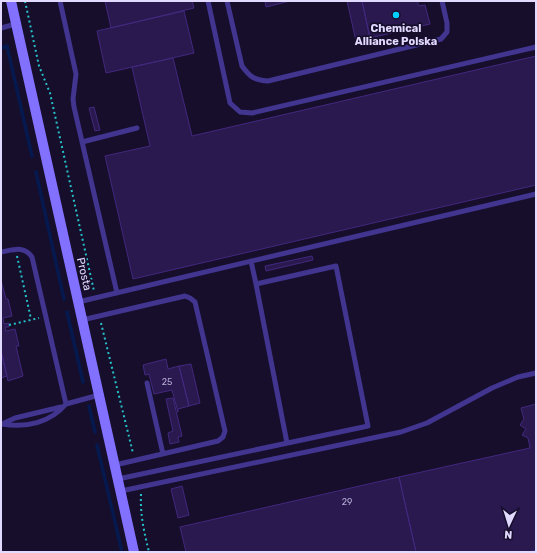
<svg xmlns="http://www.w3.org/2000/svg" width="537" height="553" font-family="Rubik,sans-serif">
<rect width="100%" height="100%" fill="#170e2c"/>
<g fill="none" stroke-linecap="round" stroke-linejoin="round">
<path stroke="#05194f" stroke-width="3.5" d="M1 48 7 46 32 156
M36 172 64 299
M67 312 83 382
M89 406 95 432
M97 445 122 552"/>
</g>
<path fill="#29194f" stroke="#42287e" d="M105 1H192L194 8 111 28Z
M265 1H290L266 7Z
M347 1H362L370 38 356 41Z
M362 1H417L419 6 425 5 430 24 370 38Z
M184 11 194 53 106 73 97 31Z
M536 56V185L133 279 105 156 150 146 132 67 173 58 192 136Z
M94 107 100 130 95 131 89 108Z
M312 256 313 260 266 271 265 266Z
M1 280 6 299H8L12 316 3 318 4 324 9 323V327H5L6 331 15 329 19 346H16L23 376 8 381 1 351Z
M1 351 7 376 1 378Z
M166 359 168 369 179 366 189 406 178 409V412L172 390 154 394 149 374 145 375 143 365Z
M191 364 200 403 189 406 179 366Z
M173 398 182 436 178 437 179 442 170 444 168 433 173 431 166 399Z
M536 404V550L528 552H416L399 477 530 448 528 438 522 435 526 429 520 425 524 419 521 408Z
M399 477 416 552H186L180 527Z
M182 486 189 515 178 518 171 489Z"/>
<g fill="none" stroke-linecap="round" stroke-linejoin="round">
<path stroke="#24c3c9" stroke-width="2" stroke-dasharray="2 3" stroke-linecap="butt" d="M25 1 39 66 50 93 94 291
M17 256 31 319
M101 323 133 453
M9 325 39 318
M141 494C140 514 144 532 149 552"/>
<path stroke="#413590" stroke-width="5" d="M60 1 76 74 73 99 74 107 117 293
M208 1 230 103 240 112 252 113 536 47
M227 1 242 66C250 77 254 80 268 81L441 39 447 32V23L442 1
M1 28 16 24
M82 142 137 128
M1 252C13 250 24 245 32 257L66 404 99 395
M251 261 256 284
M78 302 536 194
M82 320 185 296 190 298 195 302 225 431 223 437 218 441 115 465
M147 383 163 454
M2 424C26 428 50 423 66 404
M2 424 15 418 61 407
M118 479 368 426 336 266 256 284 287 443
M121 491 401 432 427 423 492 388 518 377 536 373"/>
<path stroke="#8271ff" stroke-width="10" d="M11 1 134 552"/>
</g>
<circle fill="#06ceff" stroke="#170e2c" stroke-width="1.5" cx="396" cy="15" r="4"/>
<g text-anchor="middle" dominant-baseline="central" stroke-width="3.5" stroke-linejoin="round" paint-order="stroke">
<g font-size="9" fill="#b4aad3">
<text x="167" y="382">25</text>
<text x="347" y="502">29</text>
</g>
<g font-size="11" font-weight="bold" fill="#e2daff" stroke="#170e2c">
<text x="396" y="28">Chemical<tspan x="396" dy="13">Alliance Polska</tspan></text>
</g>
<g font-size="11" fill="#e2daff" stroke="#170e2c">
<text transform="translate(84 274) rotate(77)">Prosta</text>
</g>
</g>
<rect width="537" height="553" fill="none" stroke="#e2daff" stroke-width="4"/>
<g transform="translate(509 525) rotate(184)" stroke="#170e2c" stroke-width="3" paint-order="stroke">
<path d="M0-3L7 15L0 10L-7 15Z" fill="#e2daff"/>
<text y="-6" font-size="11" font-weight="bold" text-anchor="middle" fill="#e2daff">N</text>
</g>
</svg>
